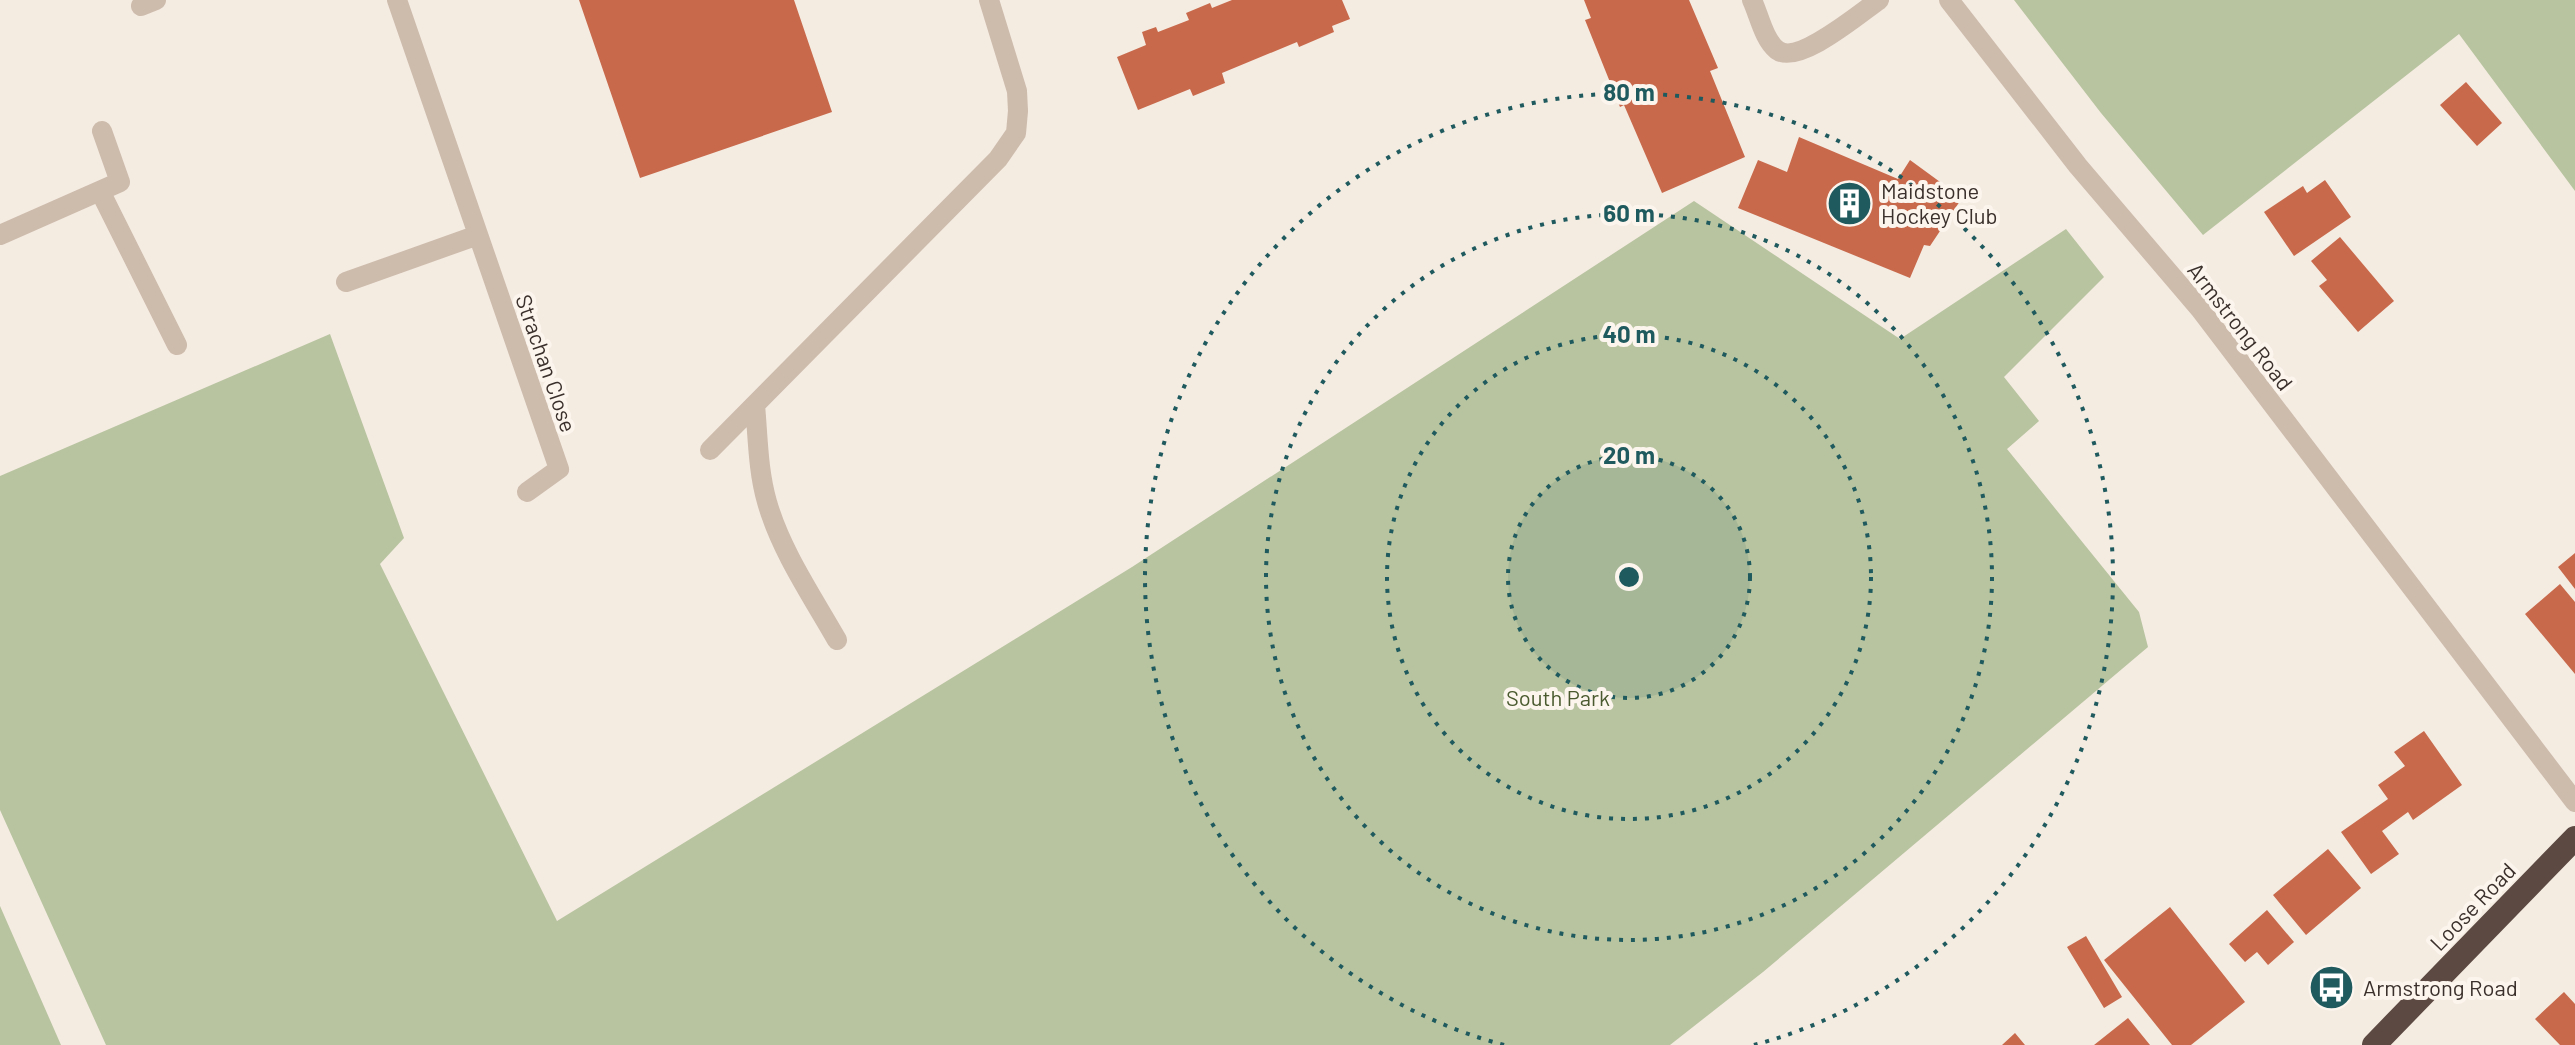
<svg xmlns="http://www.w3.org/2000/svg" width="2575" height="1045" font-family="Barlow,sans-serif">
<rect width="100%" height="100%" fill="#f4ebe1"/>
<path fill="#b8c4a0" d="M2014 0H2575V191L2459 34 2203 235 2101 113Z
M1694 201 1900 339 2066 229 2104 277 2004 377 2039 421 2007 449 2139 612 2148 647 1763 972 1670 1045H106L0 810V476L330 334 404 538 380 564 557 921 1132 567Z
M0 906 61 1045H0Z"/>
<path fill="#c8694b" d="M579 0H794L832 112 640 178Z
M1232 0H1342L1350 19 1332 26 1334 32 1299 47 1297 42 1222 73 1225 83 1193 96 1190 89 1138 110 1117 57 1146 45 1142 32 1156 27 1158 32 1189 20 1186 13 1210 3 1212 8Z
M1584 0H1689L1718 68 1710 71 1745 157 1662 193 1624 105 1620 107 1585 20 1591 18Z
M2466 82 2502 123 2477 146 2440 105Z
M1799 137 1898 179 1910 160 1962 198 1930 246 1924 245 1910 278 1738 208 1758 160 1787 172Z
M2325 180 2351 217 2294 256 2264 212 2303 186 2307 193Z
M2340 237 2394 301 2358 332 2319 286 2327 280 2311 261Z
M2575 553V589L2558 567Z
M2560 584 2575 602V674L2525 614Z
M2424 731 2462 785 2413 820 2408 812 2382 831 2399 854 2371 874 2341 832 2388 799 2378 785 2405 766 2394 752Z
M2328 849 2361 888 2306 935 2273 895Z
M2170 907 2245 1002 2191 1045H2172L2104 960Z
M2267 910 2294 942 2268 965 2257 952 2245 962 2229 944Z
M2086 936 2122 997 2104 1008 2067 947Z
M2564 992 2575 1004V1045H2560L2535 1019Z
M2128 1018 2150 1045H2094Z
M2015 1033 2025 1045H2002Z"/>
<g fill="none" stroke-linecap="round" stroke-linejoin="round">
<path stroke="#cdbbac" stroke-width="20" d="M397 0 559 469 527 492
M1752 0C1759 15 1764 40 1777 50 1798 66 1860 13 1879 0
M1949 0 2078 166 2200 309 2575 802
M141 6 156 0
M100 191 177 345
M0 235 120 182 102 131
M346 282 478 235
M755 405C758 438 758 471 767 502 781 551 812 596 837 640
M710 450 998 159 1016 133 1018 111 1017 91 989 0"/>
<path stroke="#5c4a42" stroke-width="24" d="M2374 1045 2575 838"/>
</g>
<circle cx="1629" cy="577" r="121" fill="#1f5a5e" fill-opacity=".12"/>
<g fill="none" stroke="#1f5a5e" stroke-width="4" stroke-dasharray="4 8">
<circle cx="1629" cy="577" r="121"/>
<circle cx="1629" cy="577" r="242"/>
<circle cx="1629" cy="577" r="363"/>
<path d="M1504 1045A484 484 0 1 1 1754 1045"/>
</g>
<defs>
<symbol id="building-disc" viewBox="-11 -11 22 22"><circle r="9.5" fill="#1f5a5e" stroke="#fbf5ee"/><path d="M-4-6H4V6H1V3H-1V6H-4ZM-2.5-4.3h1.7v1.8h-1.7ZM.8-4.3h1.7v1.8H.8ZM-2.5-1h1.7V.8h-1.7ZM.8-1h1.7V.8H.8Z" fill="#fff"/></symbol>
<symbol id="bus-disc" viewBox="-11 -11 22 22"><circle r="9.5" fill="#1f5a5e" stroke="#fbf5ee"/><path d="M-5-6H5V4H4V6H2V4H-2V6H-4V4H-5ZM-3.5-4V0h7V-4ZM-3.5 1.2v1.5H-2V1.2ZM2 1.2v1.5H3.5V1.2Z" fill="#fff"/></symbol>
</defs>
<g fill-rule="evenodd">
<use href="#building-disc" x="1824" y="178" width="51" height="51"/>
<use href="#bus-disc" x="2306" y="962" width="51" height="51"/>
</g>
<g text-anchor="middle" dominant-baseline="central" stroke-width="8" stroke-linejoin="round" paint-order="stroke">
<g font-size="22" fill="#3b302b" stroke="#fbf5ee" text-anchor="start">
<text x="1881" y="190">Maidstone<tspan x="1881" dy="25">Hockey Club</tspan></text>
<text x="2363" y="987">Armstrong Road</text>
</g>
<g font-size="22" fill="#3b302b" stroke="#fbf5ee">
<text transform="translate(2241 326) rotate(52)">Armstrong Road</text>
<text transform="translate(547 363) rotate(71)">Strachan Close</text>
<text transform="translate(2472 906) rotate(-46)">Loose Road</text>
</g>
<g font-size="22" fill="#4a5a2e" stroke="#fbf5ee">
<text x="1558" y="697">South Park</text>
</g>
</g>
<circle cx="1629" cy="577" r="12" fill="#1f5a5e" stroke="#fbf5ee" stroke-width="4"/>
<g font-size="24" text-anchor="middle" font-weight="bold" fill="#1f5a5e" stroke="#fbf5ee" stroke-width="8" stroke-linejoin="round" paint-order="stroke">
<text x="1629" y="101">80 m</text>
<text x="1629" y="222">60 m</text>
<text x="1629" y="343">40 m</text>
<text x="1629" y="464">20 m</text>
</g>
</svg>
